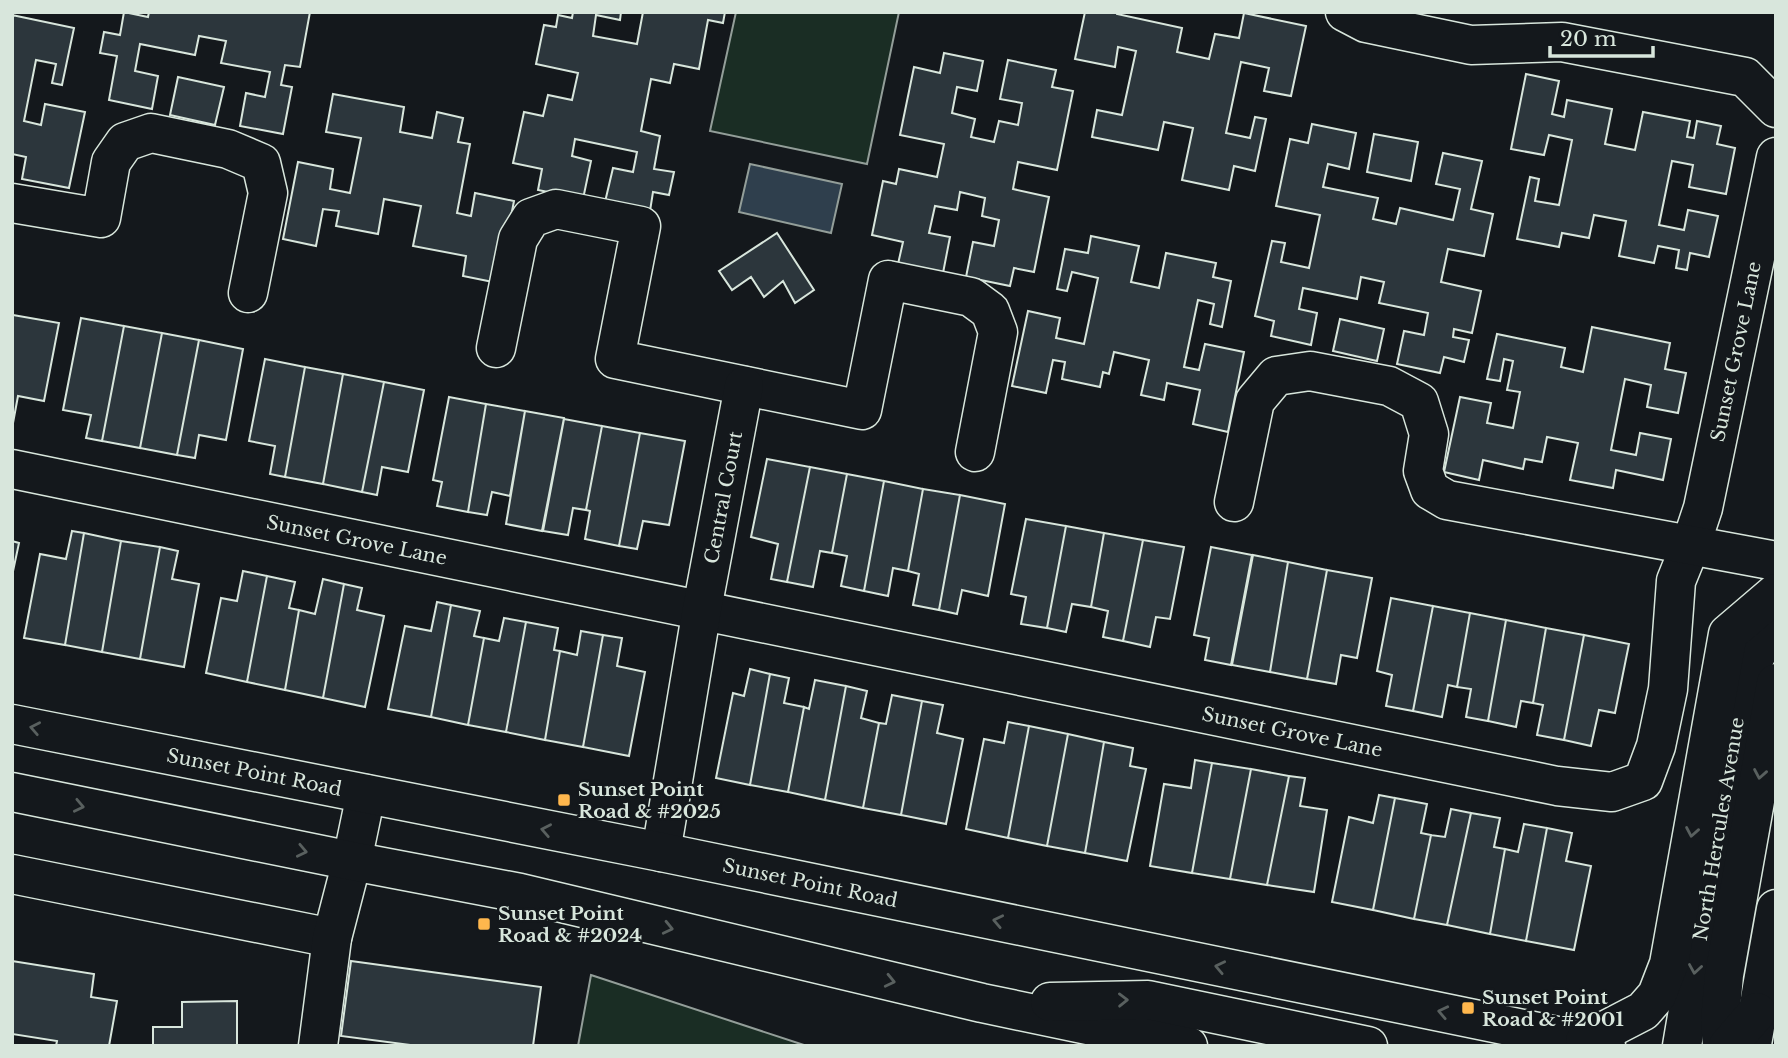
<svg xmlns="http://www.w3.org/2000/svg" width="1788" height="1058" font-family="'Libre Baskerville',serif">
<rect width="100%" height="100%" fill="#14181c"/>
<path fill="#1a2d24" stroke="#939e99" stroke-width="2" d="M736 12H899L867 164 710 131Z
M591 975 807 1046H578Z"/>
<path fill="#2f3f4d" stroke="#939e99" stroke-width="2" d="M750 164 842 184 831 233 739 212Z"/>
<path fill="#2c363c" stroke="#d8e6dc" stroke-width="2" d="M124 12 148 17 149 12H310L300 67 285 65 281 85 292 87 283 134 240 126 246 93 265 97 270 72 221 63 226 41 199 36 195 55 140 44 135 71 158 76 152 109 109 100 117 56 100 53 104 32 120 35Z
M573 12H621L620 20 596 15 593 36 637 44 643 12H725L723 23 708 20 699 69 674 64 670 83 651 79 641 131 660 136 654 169 674 172 669 195 653 192 650 211 605 202 613 168 633 172 637 152 575 139 572 156 591 161 583 199 538 190 542 169 513 163 524 112 543 116 548 95 572 100 578 73 536 64 544 25 556 27 558 15 572 18Z
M1085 12H1117V14L1182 28 1177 52 1209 59 1215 34 1239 38 1244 13 1306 26 1291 96 1264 91 1269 68 1241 62 1226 133 1250 138 1255 117 1266 119 1255 171 1234 166 1229 190 1182 180 1193 128 1164 122 1158 150 1092 137 1097 110 1122 115 1136 51 1118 47 1115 67 1075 59Z
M12 15 74 28 62 85 52 83 56 64 36 60 24 121 41 125 45 104 85 112 69 188 22 179 26 157 12 154Z
M944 53 983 61 977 91 957 87 952 113 975 119 971 137 994 142 999 121 1018 125 1022 103 1000 99 1008 60 1056 70 1052 87 1073 91 1057 170 1018 162 1013 189 1049 197 1034 272 1014 268 1010 286 966 277 973 242 994 246 999 220 982 216 985 198 960 192 957 210 935 206 929 233 950 237 943 273 898 264 903 242 872 235 883 181 896 184 899 169 937 177 944 144 900 135 914 67 940 73Z
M1526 74 1559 81 1552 114 1564 117 1567 100 1612 109 1605 144 1635 150 1643 112 1690 121 1687 137 1694 138 1697 121 1721 126 1717 144 1735 148 1726 194 1689 187 1693 165 1672 161 1659 225 1684 230 1688 210 1718 216 1709 257 1690 253 1687 270 1676 268 1679 250 1658 246 1654 263 1619 256 1626 221 1594 215 1589 238 1562 233 1559 247 1517 239 1530 177 1539 179 1535 201 1559 205 1572 140 1549 135 1544 155 1511 149Z
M178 77 224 87 215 125 170 115Z
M333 94 404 107 400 132 432 138 437 112 463 118 458 142 470 144 457 213 471 216 475 193 514 201 498 283 463 276 466 256 413 246 421 206 384 199 378 234 336 226 339 211 323 209 316 246 283 239 298 162 333 169 330 189 350 193 361 138 326 132Z
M1312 124 1356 133 1349 169 1328 164 1323 187 1378 198 1373 219 1396 224 1400 208 1453 220 1460 189 1436 184 1443 153 1482 161 1471 209 1493 214 1484 256 1448 249 1441 282 1481 291 1472 333 1454 329 1453 337 1469 340 1464 362 1444 357 1440 373 1397 364 1404 331 1424 335 1428 313 1379 303 1384 282 1361 277 1357 299 1303 288 1299 309 1317 313 1311 345 1271 336 1274 321 1255 316 1272 241 1285 243 1281 262 1309 268 1320 215 1276 206 1290 139 1308 143Z
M1374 134 1418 142 1411 181 1367 172Z
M777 233 814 290 795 303 783 281 764 297 751 277 732 290 719 271Z
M1091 236 1139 246 1131 282 1159 288 1166 253 1216 263 1213 277 1231 281 1222 327 1210 324 1214 304 1198 300 1184 367 1199 370 1205 344 1244 352 1228 432 1193 424 1200 390 1167 383 1164 400 1141 395 1149 360 1114 352 1109 374 1103 372 1100 387 1062 379 1065 362 1053 360 1046 393 1012 386 1028 311 1060 318 1056 338 1084 344 1098 278 1072 272 1067 291 1057 289 1065 249 1088 253Z
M13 315 59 323 44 401 18 396 13 423Z
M81 318 124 326 102 441 86 438 91 415 63 410Z
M1340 319 1384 329 1377 361 1333 351Z
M124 326 162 333 140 448 102 441Z
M1592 327 1670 343 1665 369 1686 373 1678 413 1647 407 1651 385 1625 379 1611 450 1636 455 1640 433 1671 439 1663 480 1616 470 1613 488 1570 480 1578 443 1547 437 1542 462 1525 459 1523 469 1483 460 1479 480 1444 472 1460 397 1491 403 1487 423 1513 428 1520 392 1507 390 1513 361 1504 359 1500 381 1487 379 1497 334 1565 348 1561 367 1583 372Z
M162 333 199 340 177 455 140 448Z
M199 340 243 349 226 440 199 435 195 458 177 455Z
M265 359 305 367 285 477 270 474 275 446 249 441Z
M305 367 343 374 323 484 285 477Z
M343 374 384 382 362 492 323 484Z
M384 382 424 390 408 472 382 467 377 495 362 492Z
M449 397 486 404 468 512 437 506 442 482 433 480Z
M486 404 525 411 510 496 492 492 487 515 468 512Z
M525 411 564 418 542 531 506 524Z
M564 419 602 426 586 510 573 508 568 535 543 531Z
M602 426 640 433 619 546 585 539 590 511 586 510Z
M640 433 685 441 669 525 643 521 637 549 619 546Z
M767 459 810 467 787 582 771 579 778 544 751 537Z
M810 467 847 474 832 553 820 551 813 587 787 582Z
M847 474 884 481 864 591 841 586 847 556 832 553Z
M884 481 923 489 908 571 893 568 888 596 864 591Z
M923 489 960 495 939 610 913 605 919 574 908 571Z
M960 495 1005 504 988 596 962 590 957 614 939 610Z
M1026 519 1066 526 1047 628 1021 624 1026 597 1011 594Z
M1066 526 1104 533 1091 607 1072 604 1066 632 1047 628Z
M72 531 84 533 65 645 24 638 40 554 66 559Z
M84 533 121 541 102 652 65 645Z
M1104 533 1143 540 1123 641 1103 637 1108 611 1091 607Z
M1143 540 1184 547 1170 619 1156 617 1150 647 1123 641Z
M12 541 19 543 12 576Z
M121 541 160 547 140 659 102 652Z
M160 547 178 551 172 579 199 584 184 667 140 659Z
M1211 547 1252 555 1231 665 1205 660 1209 638 1194 635Z
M1253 555 1288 562 1270 672 1232 665Z
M1288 562 1327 570 1307 679 1270 672Z
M1327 570 1372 578 1357 658 1341 655 1336 684 1307 679Z
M243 571 267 576 247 682 206 673 221 598 237 601Z
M267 576 295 582 289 608 299 610 285 690 247 682Z
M323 579 344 584 323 698 285 690 299 610 315 614Z
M344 584 362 588 357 610 384 616 365 707 323 698Z
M1391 598 1433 606 1413 711 1386 706 1392 675 1377 671Z
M437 602 451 605 431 717 388 709 405 626 431 631Z
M451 605 480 611 474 636 484 638 468 725 431 717Z
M1433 606 1470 613 1457 687 1448 685 1442 717 1413 711Z
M1470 613 1506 620 1488 721 1466 717 1471 689 1457 687Z
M504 618 526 622 506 732 468 725 484 638 499 641Z
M1506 620 1546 628 1533 703 1521 701 1516 727 1488 721Z
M526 622 558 628 554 650 560 651 545 740 506 732Z
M1546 628 1584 635 1564 740 1537 735 1543 705 1533 703Z
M581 631 603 635 583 747 545 740 560 651 577 655Z
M603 635 622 638 617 666 645 672 629 756 583 747Z
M1584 635 1629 644 1615 713 1599 710 1591 746 1564 740Z
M750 669 770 674 750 785 716 778 733 693 744 696Z
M770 674 789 678 784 703 804 707 788 792 750 785Z
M815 680 846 686 825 800 788 792 804 707 809 709Z
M846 686 867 691 861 718 879 723 863 808 825 800Z
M892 695 922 701 901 815 863 808 879 723 886 724Z
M922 701 943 705 937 733 963 739 946 824 901 815Z
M1008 722 1029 726 1008 838 966 829 984 739 1004 743Z
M1029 726 1068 734 1047 846 1008 838Z
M1068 734 1104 742 1085 853 1047 846Z
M1104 742 1133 748 1130 766 1146 769 1127 861 1085 853Z
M1195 760 1212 763 1192 873 1150 866 1164 784 1191 788Z
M1212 763 1251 769 1230 879 1192 873Z
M1251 769 1289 776 1267 885 1230 879Z
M1289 776 1305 778 1300 806 1327 810 1314 892 1267 885Z
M1379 795 1395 798 1373 910 1332 902 1349 817 1373 823Z
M1395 798 1427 804 1421 833 1431 835 1414 919 1373 910Z
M1451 809 1471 813 1447 925 1414 919 1431 835 1445 837Z
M1471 813 1500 818 1494 847 1505 849 1490 934 1447 925Z
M1524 824 1547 828 1526 941 1490 934 1505 849 1518 852Z
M1547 828 1572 833 1566 861 1591 866 1574 950 1526 941Z
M12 961 94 974 91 997 117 1001 109 1046H56L57 1041 12 1034Z
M351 961 541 987 533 1046H418L341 1036Z
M237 1001V1046H153V1027H182V1002Z"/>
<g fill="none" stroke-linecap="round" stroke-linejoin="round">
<defs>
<g id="minor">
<path d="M1345 12 1366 23 1471 45 1562 42 1745 77 1776 108"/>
<path d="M12 203 101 218 111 162 125 142 151 133 228 149 261 163 268 193 248 293"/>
<path d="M496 348 518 239 531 218 556 209 641 226 615 359 862 410 888 280 971 297 990 311 998 332 975 452"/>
<path id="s1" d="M12 469 1557 786 1612 792 1643 781 1656 746 1668 689 1676 581 1691 544 1703 508 1776 157"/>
<path d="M1234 502 1255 401 1276 376 1310 371 1389 386 1419 402 1429 434 1423 471 1430 490 1447 500 1776 561"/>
<path id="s2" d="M661 852 702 609 744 386"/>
<path d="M12 874 332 938"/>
<path d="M1752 1044 1776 909"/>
<path d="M318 1046 332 938 352 861 366 794"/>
<path id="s3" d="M1682 1046 1744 677 1776 619"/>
</g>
<g id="major">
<path id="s4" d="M12 724 661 852 1606 1046"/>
<path d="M12 792 352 861 520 893 982 1003 1188 1046"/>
<path d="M1050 1002 1148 1000 1368 1046"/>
<path d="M1585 1041 1643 1011 1657 995 1669 964 1728 634 1776 593"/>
<path d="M1722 1046 1720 1020 1724 975 1776 683"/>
<path d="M1728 1046 1757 1012"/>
</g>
</defs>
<use href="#minor" stroke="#d8e6dc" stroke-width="41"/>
<use href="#major" stroke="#d8e6dc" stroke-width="41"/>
<use href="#minor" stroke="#14181c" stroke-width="38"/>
<use href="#major" stroke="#14181c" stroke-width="38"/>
</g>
<defs><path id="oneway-chevron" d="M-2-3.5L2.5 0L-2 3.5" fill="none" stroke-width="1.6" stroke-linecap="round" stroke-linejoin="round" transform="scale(1.75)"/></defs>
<g stroke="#59605f">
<use href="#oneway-chevron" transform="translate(35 728) rotate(-169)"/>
<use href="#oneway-chevron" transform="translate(1760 774) rotate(100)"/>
<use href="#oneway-chevron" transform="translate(79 806) rotate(12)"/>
<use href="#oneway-chevron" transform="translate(546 830) rotate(-169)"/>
<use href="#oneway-chevron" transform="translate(1692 832) rotate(100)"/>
<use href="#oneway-chevron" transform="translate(302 851) rotate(12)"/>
<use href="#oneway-chevron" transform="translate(998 921) rotate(-168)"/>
<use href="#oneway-chevron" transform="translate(668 928) rotate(13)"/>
<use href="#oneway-chevron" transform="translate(1220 967) rotate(-168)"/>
<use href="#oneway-chevron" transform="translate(1695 969) rotate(99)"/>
<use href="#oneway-chevron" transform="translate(890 981) rotate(13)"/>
<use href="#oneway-chevron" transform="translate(1123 1000) rotate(-1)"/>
<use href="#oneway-chevron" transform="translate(1443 1012) rotate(-168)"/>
</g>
<g fill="#ffb74d" stroke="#14181c" stroke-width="2.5">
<rect x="557" y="793" width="14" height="14" rx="3.5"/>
<rect x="477" y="917" width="14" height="14" rx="3.5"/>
<rect x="1461" y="1001" width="14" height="14" rx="3.5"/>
</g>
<g text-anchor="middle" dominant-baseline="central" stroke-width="5" stroke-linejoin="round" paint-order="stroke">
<g font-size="19" fill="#d8e6dc" stroke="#14181c">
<text stroke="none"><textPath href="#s1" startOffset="2107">Sunset Grove Lane</textPath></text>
<text stroke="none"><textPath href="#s2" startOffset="360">Central Court</textPath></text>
<text stroke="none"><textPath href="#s1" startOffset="352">Sunset Grove Lane</textPath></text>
<text stroke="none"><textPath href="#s1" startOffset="1307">Sunset Grove Lane</textPath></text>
<text stroke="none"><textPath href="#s4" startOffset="247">Sunset Point Road</textPath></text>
<text stroke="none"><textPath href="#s3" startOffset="220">North Hercules Avenue</textPath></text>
<text stroke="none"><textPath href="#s4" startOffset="814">Sunset Point Road</textPath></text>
</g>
<g font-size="19" font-weight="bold" fill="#d8e6dc" stroke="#14181c" text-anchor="start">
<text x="578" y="789">Sunset Point<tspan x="578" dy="22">Road &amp; #2025</tspan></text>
<text x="498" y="913">Sunset Point<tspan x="498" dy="22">Road &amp; #2024</tspan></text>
<text x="1482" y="997">Sunset Point<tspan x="1482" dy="22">Road &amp; #2001</tspan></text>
</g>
</g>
<rect width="1788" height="1058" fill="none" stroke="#d8e6dc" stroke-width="28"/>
<path d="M1550 46v10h103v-10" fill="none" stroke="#d8e6dc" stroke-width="3.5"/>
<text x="1560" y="46" font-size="21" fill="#d8e6dc" stroke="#14181c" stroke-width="5" paint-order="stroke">20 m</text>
</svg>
